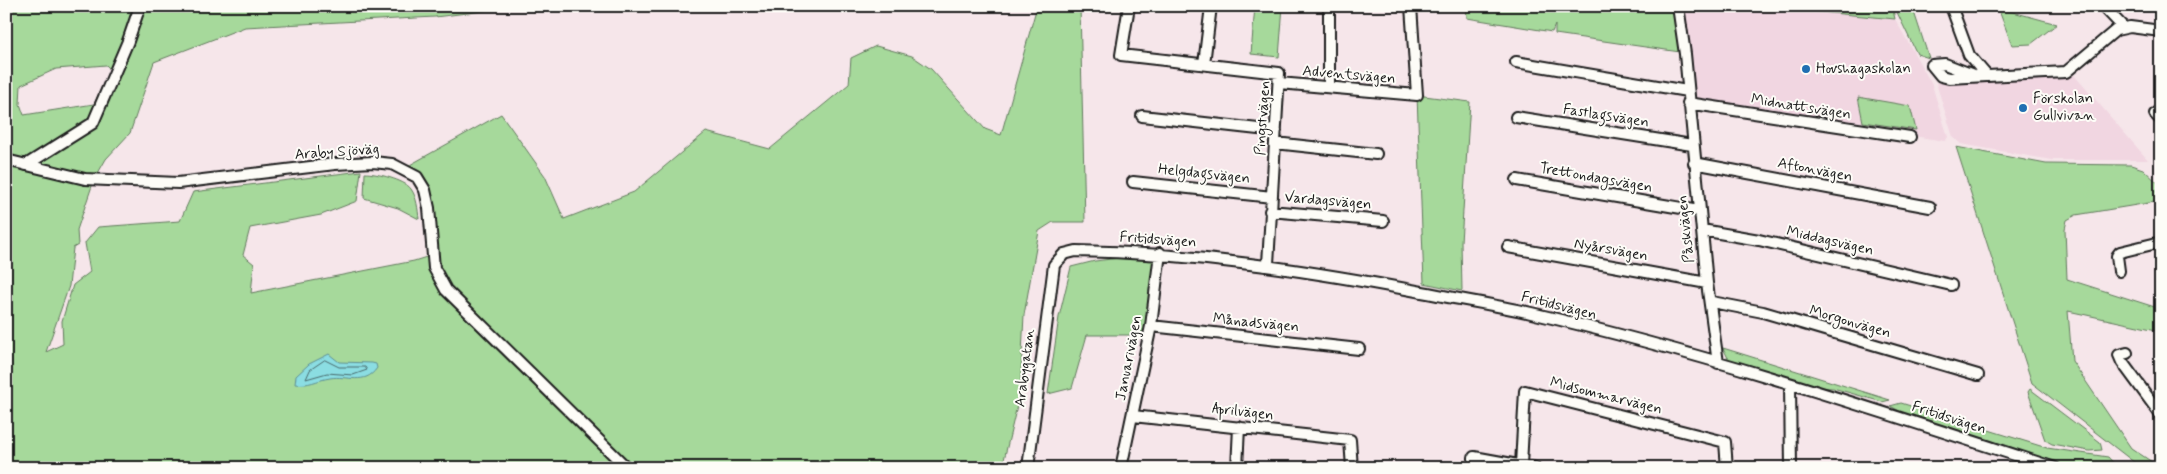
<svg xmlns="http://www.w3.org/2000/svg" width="2167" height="474" font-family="Mynerve,sans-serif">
<rect width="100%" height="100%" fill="#f6e6ea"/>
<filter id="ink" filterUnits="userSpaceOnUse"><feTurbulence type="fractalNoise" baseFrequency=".02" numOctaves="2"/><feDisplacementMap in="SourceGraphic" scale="10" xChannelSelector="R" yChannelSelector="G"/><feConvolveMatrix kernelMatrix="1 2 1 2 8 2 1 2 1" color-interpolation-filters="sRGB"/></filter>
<g filter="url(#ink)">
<path fill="#f1d6e1" d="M1683 6H1756L1895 19 1932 85 1948 137 1945 141 1695 102 1687 53Z
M2074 75 2148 160H2052L1961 144 1953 137 1936 83Z"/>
<path fill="#a6d99b" stroke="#617a5c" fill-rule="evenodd" d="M6 6H505L499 9 435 17 245 27 154 62 130 133 106 159 94 180 77 230 78 245 73 248 69 286 46 352 63 344 62 321 73 285 90 272 85 243 98 227 180 221 193 192 361 171 357 201 321 215 250 228 243 255 254 264 251 293 414 261 436 254C436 219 440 187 408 166L501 114 545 176 564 219 634 192 706 132 770 149 849 84 851 58 876 46 912 56 931 69 985 129 1001 135 1037 6H1080L1085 222H1053L1039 231 1024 315 1020 393 1002 468H6ZM106 65 110 69 94 104 24 115 20 104 21 85 56 69Z
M1255 6H1283L1279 57 1251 54Z
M1466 6H1683L1687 53 1555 34V25L1552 32 1467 18Z
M1756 6H1892L1895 19Z
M1894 6H1912L1929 58 1917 54Z
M1998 8 2057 24 2031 44 2012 45Z
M1417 95 1470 102 1461 242 1462 291 1424 283Z
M1858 97 1910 106 1916 130 1863 122Z
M1956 147 2046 164 2131 165 2143 169 2161 186V201L2076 215 2067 220 2065 229 2067 279 2161 309V331L2068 311 2072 361 2131 448 2161 468H2144L2135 463 2032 383Z
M365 173C376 173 405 180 411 189 417 197 418 210 419 219L398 208 364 198Z
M1160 253 1151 326 1137 335H1087L1072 388 1048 394 1059 317 1071 267 1095 261Z
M1723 348 1890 400 1882 402 1833 388 1812 387 1736 363 1728 358Z
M2030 389 2100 442 2102 450 2089 451 2052 444 2045 440 2028 392Z
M1901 403 2047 448 2108 457 2118 468H2071L1915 419 1890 406Z"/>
<path fill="#8bdde2" stroke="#5f9093" d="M329 354 339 362 372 363 376 364 377 368C365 386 347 375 330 378 317 380 308 386 295 384L296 376 309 364Z"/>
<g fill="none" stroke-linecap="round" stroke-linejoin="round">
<path stroke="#48696b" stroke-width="1" d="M325 360 339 367H365L367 370 353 375 327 373 306 379 310 370Z"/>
<defs>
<path id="minor" d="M1129 6 1121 55 1279 73 1268 264
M1329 6V87
M1678 6 1685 54 1707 283 1718 363
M1951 6 1969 55 1986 75
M2103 6 2124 28
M1516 62 1687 91
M1204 64 1211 6
M1973 75 1945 64 1932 65 1941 76 1949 78 2066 72 2116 30 2130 27 2161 31
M1279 83 1417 95 1411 6
M1688 103 1910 137
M2161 109 2155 114 2161 120
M1142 116 1276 131
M1516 117 1692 145
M1275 143 1376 154
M6 160 85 179 178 183 335 164 373 162 392 164 417 177 425 190 429 208 434 268 446 290 627 468
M1694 163 1930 207
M26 165 93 123 128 41 140 6
M1517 180 1699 211
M1133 182 1272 197
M1270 211 1383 221
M1702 230 1759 240 1951 285
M1508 247 1707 283
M2119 271 2117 256 2120 252 2161 242
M1712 302 1763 312 1978 375
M1151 326 1359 349
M2127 353 2119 355 2122 362 2161 415
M1790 384 1791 468
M1133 416 1350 440 1352 468
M1521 465 1525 391 1725 442 1727 468
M1028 468 1054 265 1064 254 1076 251C1193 253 1307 270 1422 292 1458 299 1495 305 1531 313 1709 354 1882 412 2055 468
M1121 468 1151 326 1160 253
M1237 468 1239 427
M1474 468V457L1535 468"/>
</defs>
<use href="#minor" stroke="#1c1c1c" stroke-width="14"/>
<use href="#minor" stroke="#fdfcf7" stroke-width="10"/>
</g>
</g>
<g fill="#1f6fb2" stroke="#fdfcf7" stroke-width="2">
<circle cx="1806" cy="69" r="5"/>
<circle cx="2023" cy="108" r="5"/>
</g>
<g text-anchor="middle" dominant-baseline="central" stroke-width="4" stroke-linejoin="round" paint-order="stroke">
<g font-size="15" fill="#1c1c1c" stroke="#fdfcf7" text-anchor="start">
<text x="1816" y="69">Hovshagaskolan</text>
<text x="2033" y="99">Förskolan<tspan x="2033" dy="17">Gullvivan</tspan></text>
</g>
<g font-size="15" fill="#1c1c1c" stroke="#fdfcf7">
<text transform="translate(1349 75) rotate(5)">Adventsvägen</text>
<text transform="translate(1801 107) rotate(9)">Midnattsvägen</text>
<text transform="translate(1606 116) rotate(9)">Fastlagsvägen</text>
<text transform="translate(1263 118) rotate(-86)">Pingstvägen</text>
<text transform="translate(337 152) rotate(-4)">Araby Sjöväg</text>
<text transform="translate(1815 170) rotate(11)">Aftonvägen</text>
<text transform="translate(1204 174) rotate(6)">Helgdagsvägen</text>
<text transform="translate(1596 178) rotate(10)">Trettondagsvägen</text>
<text transform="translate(1328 201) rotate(5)">Vardagsvägen</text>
<text transform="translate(1686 229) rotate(-96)">Påskvägen</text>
<text transform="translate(1158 240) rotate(4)">Fritidsvägen</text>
<text transform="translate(1830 241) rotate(13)">Middagsvägen</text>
<text transform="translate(1611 250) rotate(10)">Nyårsvägen</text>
<text transform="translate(1559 306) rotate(14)">Fritidsvägen</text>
<text transform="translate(1850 322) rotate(16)">Morgonvägen</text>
<text transform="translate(1256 323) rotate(6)">Månadsvägen</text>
<text transform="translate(1129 358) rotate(-79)">Januarivägen</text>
<text transform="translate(1025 368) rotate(-83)">Arabygatan</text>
<text transform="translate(1606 396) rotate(14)">Midsommarvägen</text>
<text transform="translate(1243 412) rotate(7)">Aprilvägen</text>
<text transform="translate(1949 418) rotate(18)">Fritidsvägen</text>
</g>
</g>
<rect width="2167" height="474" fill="none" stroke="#fdfcf7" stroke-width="25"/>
<rect x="12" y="12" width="2142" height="449" fill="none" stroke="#1c1c1c" stroke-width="2" filter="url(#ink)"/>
</svg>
